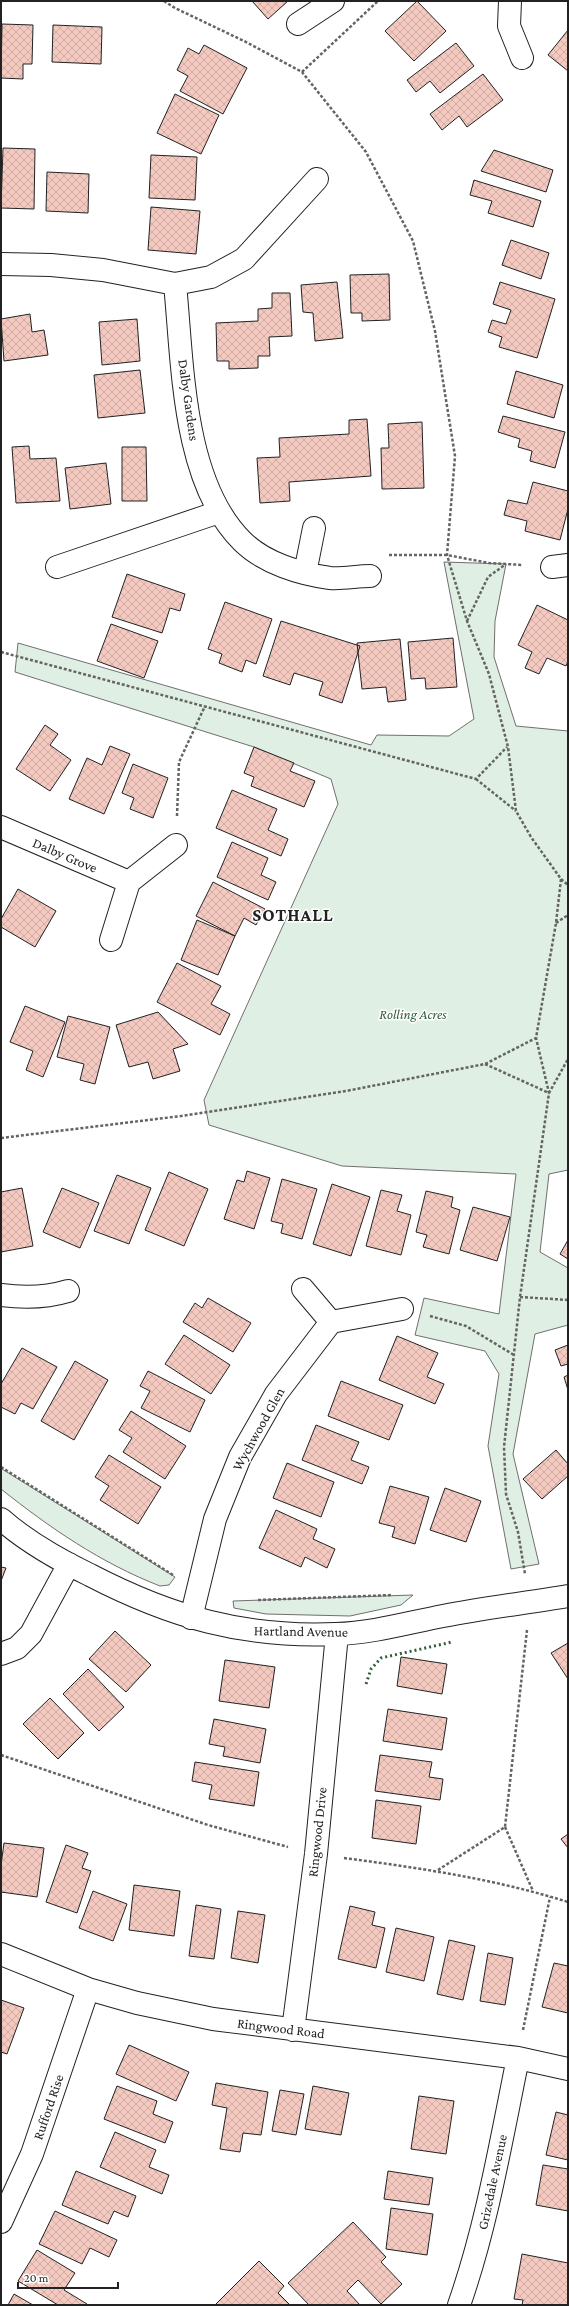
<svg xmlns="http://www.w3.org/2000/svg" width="569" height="2306" font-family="'Crimson Pro',serif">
<defs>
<pattern id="building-cross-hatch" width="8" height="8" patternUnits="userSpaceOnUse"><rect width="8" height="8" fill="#f3c9c0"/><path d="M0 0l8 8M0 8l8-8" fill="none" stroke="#d0aca5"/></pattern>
</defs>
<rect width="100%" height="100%" fill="#fff"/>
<path fill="#e0efe3" stroke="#6f6f6f" d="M444 562 506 564 495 621 494 657 516 726 568 731V1170L549 1174 540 1252 568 1268V1325L535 1334 513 1454 539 1564 511 1569 488 1446 499 1374 485 1351 415 1335 424 1298 499 1314 516 1174 342 1166 209 1125 204 1100 338 804 331 779 254 747 15 672 18 643 371 745 377 735 449 736 474 719Z
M1 1467 2 1469 175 1577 169 1585 160 1586C101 1563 50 1528 1 1489Z
M413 1595 401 1605 350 1616 266 1614 234 1608 233 1601Z"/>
<path fill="url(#building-cross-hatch)" stroke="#222" d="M252 1H288L268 19Z
M417 1 446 31 414 61 385 31Z
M2 24 33 25 32 64H23V79L1 78Z
M53 25 102 27 101 64 52 62Z
M568 30V71L548 55Z
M456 43 474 66 440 93 430 81 416 92 407 80Z
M204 45 247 68 223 114 180 91 188 76 177 70 188 48 199 54Z
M483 74 503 100 467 127 459 116 442 130 430 114Z
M175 94 219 115 201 154 157 133Z
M3 148 35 149 34 209 1 208Z
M494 150 553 170 546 192 481 171Z
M151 155 197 157 195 200 149 198Z
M47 172 89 174 88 213 46 211Z
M474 180 541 201 533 227 488 213 492 201 470 195Z
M151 207 200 211 196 254 148 250Z
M511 240 549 253 541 279 502 265Z
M389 274 390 320 362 321V313H351L350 275Z
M337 282 343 338 315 341 313 313 303 312 301 285Z
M500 282 555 299 537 358 499 347 502 337 488 332 492 320 506 324 511 310 493 304Z
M272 293H290L292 336 269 337 270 356H258V368L229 369V361H217L216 323 258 321V309L272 308Z
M30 314 32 332 44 330 48 355 4 361 1 319Z
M137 319 140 361 102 365 99 322Z
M140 370 145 413 98 418 94 375Z
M516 371 563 385 554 418 507 404Z
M503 416 565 432 555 468 530 461 532 451 518 447 520 439 498 432Z
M367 419 371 476 289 482 290 501 260 503 257 458 280 457 279 438 349 434V420Z
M422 422 424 488 382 489 381 448H389L388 424Z
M29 446 30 459 56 458 60 501 16 503 12 447Z
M122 447H146L147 501H122Z
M106 463 111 504 70 509 65 468Z
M533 482 568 491V509L560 540 525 531 527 521 504 515 508 500 527 504Z
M127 574 185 594 180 611 170 608 162 633 112 617Z
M225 602 272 619 256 664 246 660 242 672 219 663 222 654 208 649Z
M537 605 568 620V661L566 666 547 658 539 674 525 668 532 652 518 645Z
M281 621 360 646 342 703 319 695 323 682 294 673 290 685 263 676Z
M111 624 158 641 144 678 97 661Z
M453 638 457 687 426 689 425 678 411 679 408 642Z
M400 639 406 700 388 702 386 687 362 689 357 643Z
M45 725 58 734 50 745 71 760 50 791 16 769Z
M110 746 130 754 104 814 69 799 87 758 102 765Z
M254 747 294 763 290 771 315 781 304 807 251 786 254 777 244 773Z
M133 764 168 778 153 818 130 809 134 798 122 793Z
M232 790 277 809 268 830 288 839 281 856 216 828Z
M232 842 268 858 261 875 276 882 268 900 217 877Z
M213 882 265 909 256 925 244 918 235 936 196 916Z
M18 889 56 911 35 947 1 927V919Z
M197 920 235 936 218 975 181 960Z
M177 963 221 986 211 1004 230 1014 220 1035 157 1002Z
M25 1006 65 1022 43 1077 26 1070 33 1051 10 1042Z
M158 1012 188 1044 173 1049 180 1071 153 1079 148 1062 129 1067 116 1025Z
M68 1016 110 1027 95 1084 80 1080 84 1064 57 1057Z
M247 1171 270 1178 254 1229 224 1219 237 1180 244 1182Z
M169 1172 208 1189 184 1246 145 1230Z
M117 1175 151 1188 129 1244 94 1231Z
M282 1179 317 1189 302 1239 281 1233 283 1224 271 1221Z
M332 1184 370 1197 351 1256 313 1244Z
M22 1188 33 1246 1 1252V1192Z
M62 1188 99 1203 80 1248 43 1232Z
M381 1190 402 1195 397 1211 411 1215 401 1255 366 1246Z
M426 1191 453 1197 451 1207 460 1210 449 1254 423 1247 427 1235 416 1232Z
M473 1207 510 1217 497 1261 460 1250Z
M568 1240V1259L560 1254Z
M208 1298 251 1323 233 1352 183 1322 195 1303 202 1308Z
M184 1335 230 1365 211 1394 165 1364Z
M397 1336 438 1353 427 1377 444 1384 435 1404 379 1380Z
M568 1345V1364L561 1366 555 1350Z
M22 1348 57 1367 33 1409 21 1403 15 1414 1 1407V1384Z
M75 1361 108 1380 74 1440 41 1421Z
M148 1371 205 1400 190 1432 141 1408 150 1391 140 1386Z
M568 1375V1390L564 1377Z
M341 1381 403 1405 389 1440 328 1416Z
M131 1411 186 1446 165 1479 123 1452 132 1438 119 1430Z
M316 1425 359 1442 351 1460 369 1467 362 1484 302 1460Z
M556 1450 568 1464V1476L542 1499 523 1479Z
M109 1455 161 1487 138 1524 100 1500 109 1486 95 1477Z
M287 1463 334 1482 321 1517 273 1498Z
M390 1486 429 1497 415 1544 392 1537 395 1527 379 1523Z
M445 1488 481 1501 466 1542 430 1530Z
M276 1510 317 1529 313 1539 335 1549 327 1568 305 1557 301 1567 259 1548Z
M1 1567 6 1568 1 1581Z
M115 1631 151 1665 126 1692 89 1659Z
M568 1643V1679L551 1653Z
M401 1657 447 1664 442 1694 397 1686Z
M225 1660 275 1667 269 1708 219 1701Z
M88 1669 124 1707 99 1731 63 1694Z
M50 1698 84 1733 58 1759 23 1724Z
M388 1709 447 1718 442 1750 383 1741Z
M214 1719 266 1729 260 1763 223 1756 225 1747 209 1744Z
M380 1755 432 1762 429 1777 443 1779 440 1800 375 1791Z
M195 1762 259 1772 254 1806 209 1799 212 1785 192 1781Z
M376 1800 421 1806 416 1844 372 1838Z
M568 1834V1848L561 1839Z
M4 1843 44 1848 37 1897 1 1892V1865Z
M66 1845 88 1853 82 1868 91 1871 77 1913 46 1902Z
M134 1885 180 1891 174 1936 129 1930Z
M93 1891 127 1904 113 1941 79 1928Z
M196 1905 221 1909 214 1959 189 1956Z
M350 1906 375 1912 372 1925 385 1928 376 1968 338 1959Z
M238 1911 265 1915 258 1963 231 1958Z
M396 1928 434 1937 424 1981 386 1972Z
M449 1940 475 1946 463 2000 437 1994Z
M488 1953 513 1958 505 2005 480 2001Z
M554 1963 568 1966V2013L542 2007Z
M1 2000 24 2008 7 2054 1 2052Z
M129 2045 189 2072 176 2101 116 2074Z
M216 2083 268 2092 261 2135 243 2133 240 2152 220 2149 227 2108 212 2105Z
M117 2086 157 2101 153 2114 173 2122 165 2143 104 2119Z
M313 2086 349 2093 341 2135 305 2129Z
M280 2090 304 2094 296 2135 272 2131Z
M419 2096 454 2101 446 2154 411 2149Z
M556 2112 568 2115V2160L546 2155Z
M115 2132 156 2150 149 2167 169 2175 162 2194 100 2167Z
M543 2165 568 2169V2211L536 2205Z
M76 2171 136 2196 128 2217 114 2211 108 2224 62 2205Z
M388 2171 433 2178 429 2205 384 2199Z
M391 2208 433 2214 427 2255 386 2249Z
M55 2211 117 2240 109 2257 90 2248 82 2264 39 2244Z
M353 2222 386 2257 381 2262 402 2284 381 2304 358 2280 347 2291 360 2305H309L288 2283Z
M37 2250 75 2273 64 2290 87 2304 86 2305H58L18 2281Z
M522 2254 568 2263V2305H522L523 2300 514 2299Z
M259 2261 284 2286 278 2293 290 2305H215Z
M14 2294 33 2305H8Z"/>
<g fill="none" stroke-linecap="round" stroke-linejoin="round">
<defs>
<path id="minor" d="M510 1 509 26 522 58
M298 24 333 1
M1 264 51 265 103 270 175 284 211 277 244 259 317 179
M175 284C183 364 182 481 242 541 264 563 300 574 330 578 343 579 357 576 370 576
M57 567 219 512
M552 567 568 565
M305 573 314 528
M1 827 129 882
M111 940 129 882 176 845
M303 1289 331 1322 402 1309
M1 1295C24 1298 45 1298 68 1291
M1 1519C27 1542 59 1560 90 1575 171 1617 244 1638 336 1634 372 1633 407 1623 443 1616 484 1608 526 1603 568 1596
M191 1618 215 1519 240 1457 276 1394 331 1322
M1 1654 17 1648 31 1634 69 1564
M1 1954 88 1989 137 2003 213 2019 518 2058 568 2069
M293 2030 316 1854 337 1634
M1 2222 32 2154 88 1989
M459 2305C487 2225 501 2141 518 2058"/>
</defs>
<use href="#minor" stroke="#222" stroke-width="24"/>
<path stroke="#646464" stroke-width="2.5" stroke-dasharray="3 2" stroke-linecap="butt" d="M164 1 175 8 246 42 302 72 366 152 413 241 435 331 455 456 447 555 467 621 489 674 508 747 516 811 531 837 561 879 556 923 536 1038 549 1093 520 1297 504 1447 506 1494 518 1532 525 1574
M302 72 378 1
M389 555H447L489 563 523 565
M467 621 488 577 506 564
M1 652 476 779 507 747
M476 779 516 811
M177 816 179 762 205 706
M561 879 568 885
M556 923 568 915
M485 1064 549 1093 568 1059
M1 1138 181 1116 346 1091 485 1064 536 1038
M520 1297 568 1300
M430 1316 466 1326 514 1355
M1 1467 173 1575
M258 1600 393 1595
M1 1755 208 1825 288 1847
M505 1827 533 1891
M344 1858C420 1868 495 1879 568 1902
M438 1870 505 1827 527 1630
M523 2030 550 1897"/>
<use href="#minor" stroke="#fff" stroke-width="22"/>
<path stroke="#2f5e38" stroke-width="3" stroke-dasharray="2 3" stroke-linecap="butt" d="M366 1684 371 1669 381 1658 452 1642"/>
</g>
<g text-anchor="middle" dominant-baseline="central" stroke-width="3" stroke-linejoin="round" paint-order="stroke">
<g font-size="14" fill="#222" stroke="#fff">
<text transform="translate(189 400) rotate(82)">Dalby Gardens</text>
<text transform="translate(65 855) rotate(23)">Dalby Grove</text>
<text transform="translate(258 1429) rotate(-61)">Wychwood Glen</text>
<text transform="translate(301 1631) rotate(1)">Hartland Avenue</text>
<text transform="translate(317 1832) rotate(-84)">Ringwood Drive</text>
<text transform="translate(281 2028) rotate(7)">Ringwood Road</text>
<text transform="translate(48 2107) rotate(-71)">Rufford Rise</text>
<text transform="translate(492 2182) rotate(-78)">Grizedale Avenue</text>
</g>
<g font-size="14" font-style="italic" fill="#2f5e38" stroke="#fff">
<text x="413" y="1014">Rolling Acres</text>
</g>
<g font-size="18" font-weight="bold" letter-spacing="1" fill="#222" stroke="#fff">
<text x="293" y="915">SOTHALL</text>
</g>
</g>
<rect width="569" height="2306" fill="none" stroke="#222222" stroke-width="4"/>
<path d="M18 2282v6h100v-6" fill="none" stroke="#222222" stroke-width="2"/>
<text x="24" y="2282" font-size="12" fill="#222222" stroke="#ffffff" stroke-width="3" paint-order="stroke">20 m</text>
</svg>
